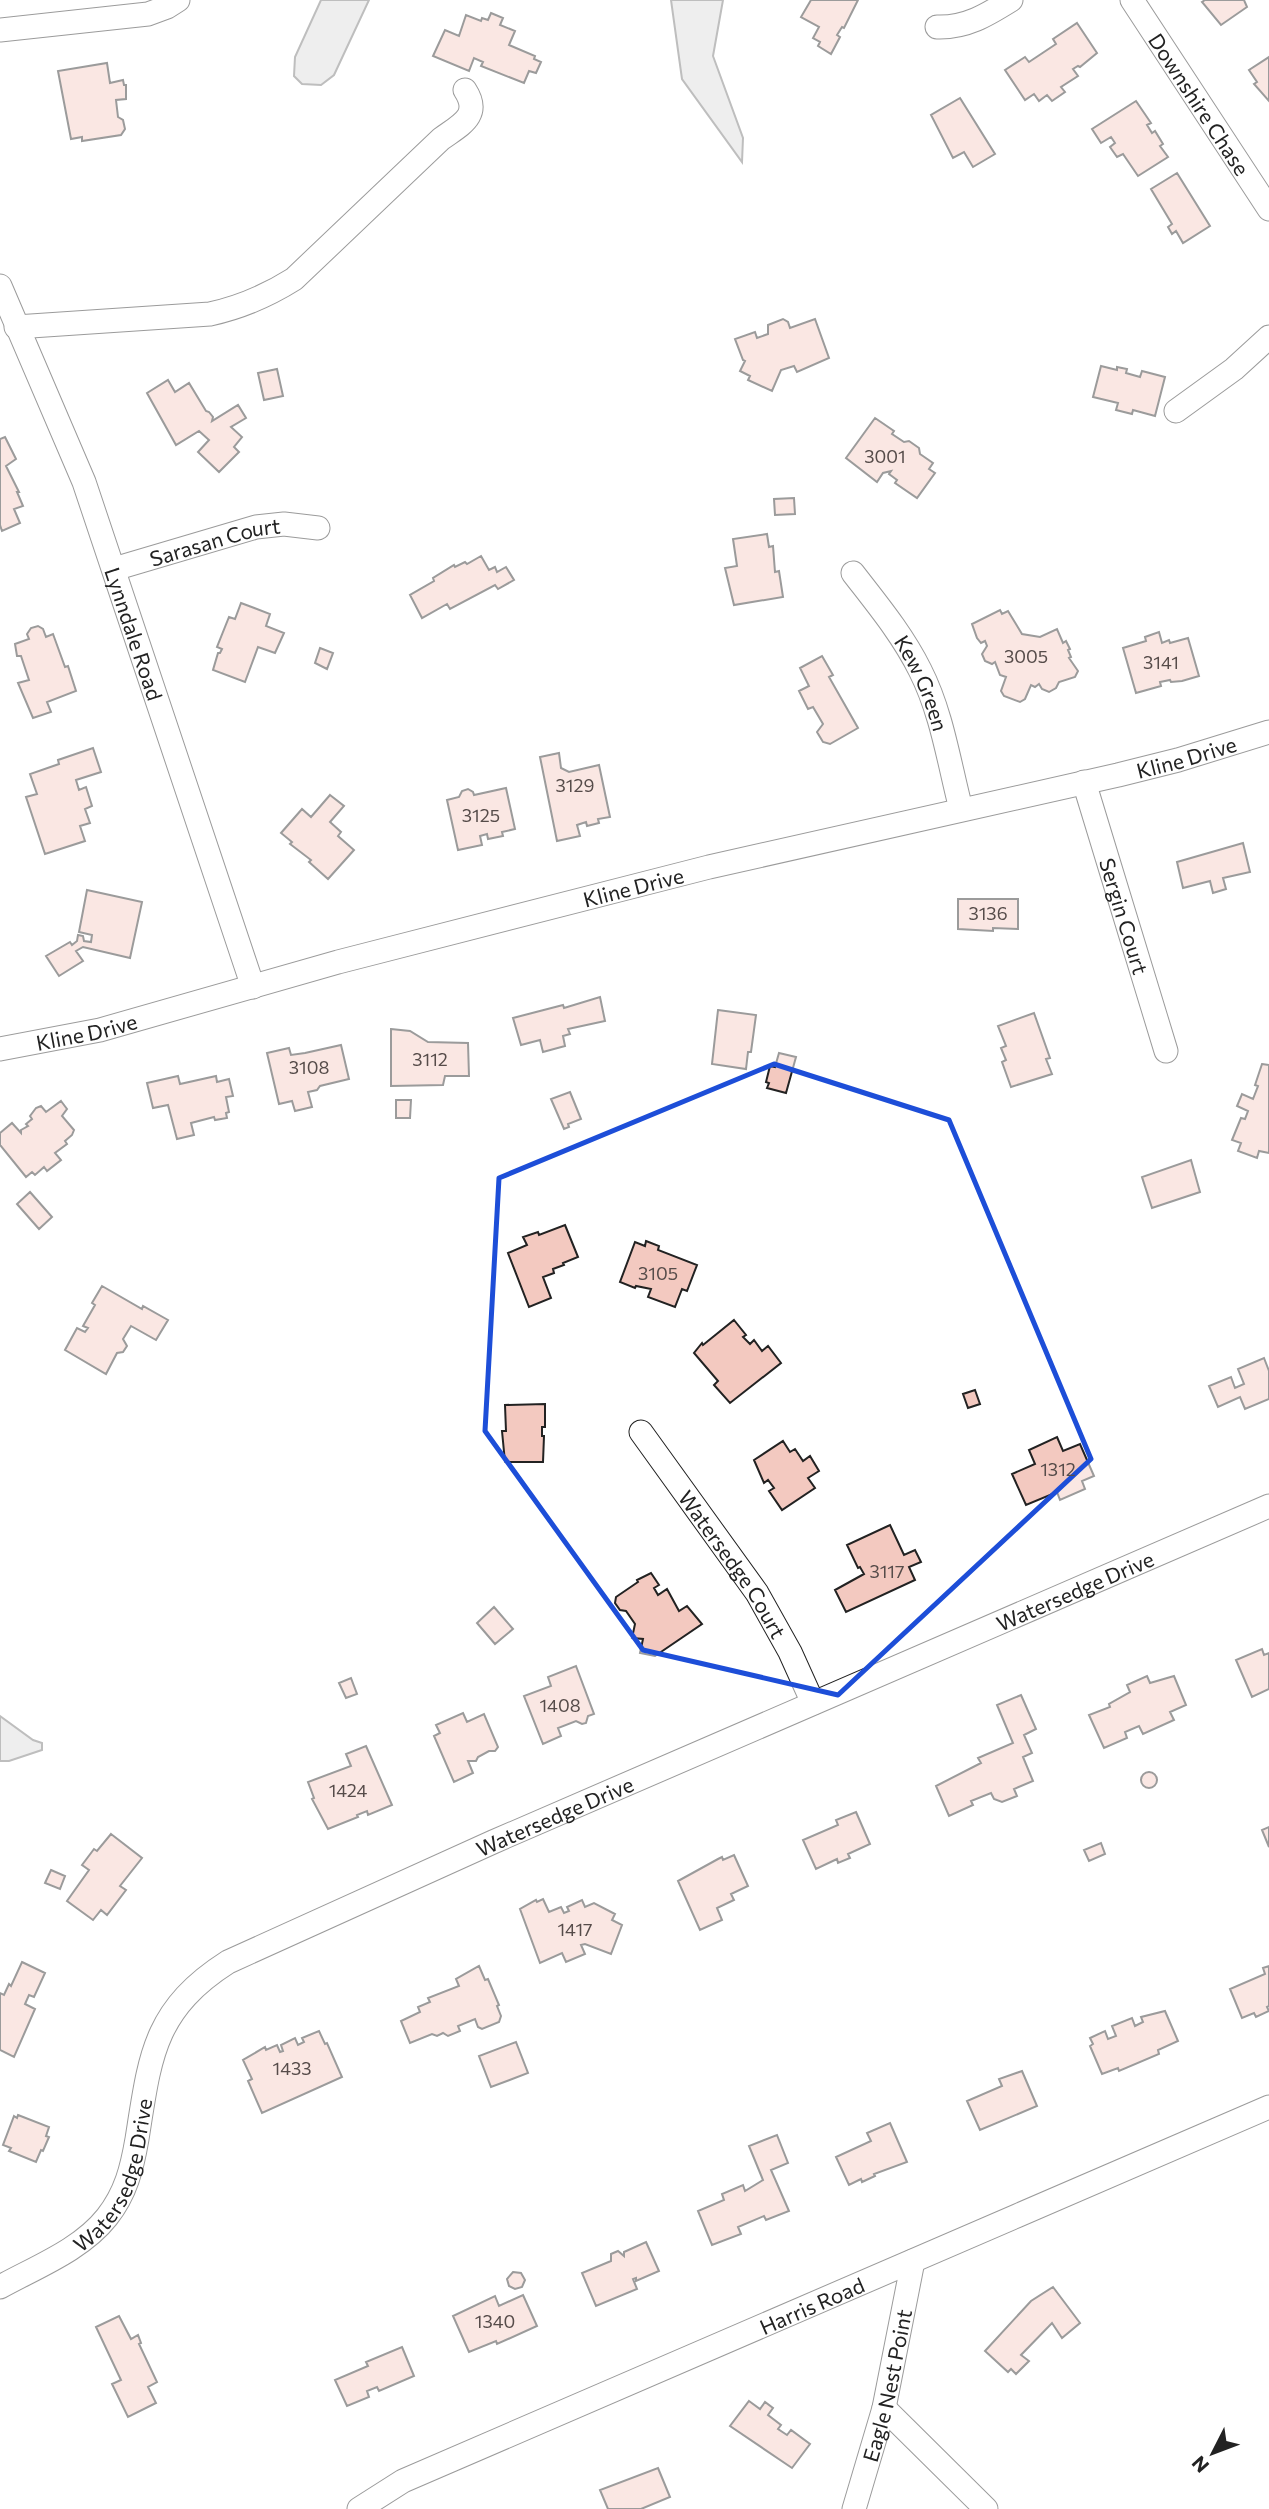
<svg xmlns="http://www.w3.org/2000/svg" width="1269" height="2509" font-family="Commissioner,sans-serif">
<rect width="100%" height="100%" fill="#fff"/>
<path fill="#d9d9d9" stroke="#6f6f6f" stroke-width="2" d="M321 0H369L334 75 321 85 302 84 294 76 295 57Z
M671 0H723L713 56 743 138 742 162 682 79Z
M0 1716 33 1740 42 1743V1750L9 1761H0Z"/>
<path fill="#f3c9c0" stroke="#222" stroke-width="2" d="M811 0H858L844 28 842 27 837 35 840 37 831 54 818 46 820 42 813 38 819 27 801 17Z
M1205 0H1244L1247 7 1221 25 1202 2Z
M491 13 503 18 500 25 515 31 509 45 535 56 534 59 541 62 536 73 529 71 524 83 481 66 483 62 474 58 469 71 433 56 445 30 459 36 466 15 481 21 482 18 488 20Z
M1077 23 1097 53 1080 67 1078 66 1073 69 1078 76 1061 87 1065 92 1052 101 1047 95 1039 101 1034 94 1025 100 1005 70 1025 57 1029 62 1056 44 1053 39Z
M1269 57V101L1254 84 1257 82 1249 70Z
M107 63 110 83 123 80 124 85H126V99L116 100 118 117 123 120 125 129 121 135 82 141V137L71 139 58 71Z
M960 98 995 154 973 167 964 152 953 158 931 115Z
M1136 101 1151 123 1147 125 1152 133 1155 131 1163 144 1160 146 1168 157 1138 176 1123 154 1117 157 1110 147 1115 143 1111 137 1101 143 1092 129Z
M1177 173 1210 226 1183 243 1176 231 1172 234 1168 227 1172 224 1151 189Z
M783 319 788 322 790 328 815 319 829 358 797 372 794 366 781 370 772 391 748 380 750 376 740 371 745 361 743 360 735 339 755 332 757 338 768 334V325Z
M1101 366 1117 370V367L1127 369 1126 373 1140 377 1142 371 1165 377 1155 416 1133 410 1132 414 1116 410 1118 403 1093 397Z
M277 369 283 396 264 400 258 373Z
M168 380 175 392 189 383 206 411 209 412 213 417 212 421 238 405 246 418 231 427 242 437 234 447 239 452 219 472 198 452 209 440 199 431 176 445 147 393Z
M875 418 894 431 892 434 904 442 909 441 919 448 920 454 933 463 929 469 935 473 917 498 895 483 897 480 889 474 891 471 883 473 877 482 846 458Z
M5 437 16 459 6 466 19 492H17L23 506 14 509 20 523 2 531 0 525V439Z
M794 498 795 514 775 515 774 499Z
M767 534 769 547 773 546 775 572 779 571 783 597 734 605 725 568 737 566 733 539Z
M481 556 489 570 495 567 497 572 506 567 514 580 498 589 495 585 450 609 447 604 422 618 410 595 434 581 433 578 454 565 455 567 465 562 467 564Z
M241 603 270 614 266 626 284 633 275 653 258 647 245 682 213 670 218 653H220L222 649 217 647 229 617 235 619Z
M1000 610 1002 614 1008 611 1022 634 1040 637 1057 629 1063 643 1066 641 1070 649 1068 650 1071 657 1069 658 1078 671 1075 677 1059 682 1056 688 1049 692 1042 689 1039 684 1035 687 1031 685 1025 699 1020 702 1004 696 1001 691 1006 677 1000 675 995 662 992 664 985 661 982 654 987 646 985 641 981 643 977 638 972 624Z
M38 626 43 629 46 637 53 634 65 667 68 666 76 691 47 702 51 712 33 718 18 683 29 680 21 656H17L15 644 29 639 27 634 31 628Z
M1159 632 1162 643 1169 640 1170 643 1188 638 1199 676 1182 681 1171 682 1170 680 1160 682 1161 686 1136 693 1123 648 1146 641 1145 637Z
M320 648 333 653 327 669 315 663Z
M822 656 833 675 829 677 858 728 830 744 823 742 817 732 823 724 813 707 808 709 799 691 809 686 800 668Z
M93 748 101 772 76 780 79 790 86 787 92 806 85 809 90 823 80 826 85 841 45 854 26 797 37 794 30 774 59 764 58 760Z
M559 753 561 768 569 772 599 765 610 817 598 819 599 823 587 826 586 822 577 825 580 836 557 841 540 757Z
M506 788 515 829 502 832 503 836 488 839 487 834 480 836 482 845 458 850 447 800 459 797 462 791 468 789 473 792 474 795Z
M330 795 344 806 330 822 341 832 338 836 354 850 328 879 309 862 311 860 290 844 292 842 281 833 302 809 311 817Z
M1243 843 1250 872 1223 878 1226 889 1213 893 1210 881 1183 888 1177 862Z
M87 890 142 902 130 958 83 947 76 951 83 961 59 976 46 956 70 942 72 945 77 941 78 935 83 936 84 941 91 942 92 935 79 932Z
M958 899H1018V929L993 928V931L958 929Z
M600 997 605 1021 568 1029 570 1034 563 1036 565 1046 543 1052 540 1040 521 1045 513 1018 563 1005 564 1008Z
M718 1010 756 1015 751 1052H748L746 1069 712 1064Z
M1034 1013 1050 1058 1046 1059 1052 1074 1011 1087 1002 1062 1006 1060 1001 1048 1006 1046 998 1026Z
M391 1029 410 1031 428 1042 468 1043 469 1076H445L443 1085 391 1086Z
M341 1045 349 1079 320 1086 317 1090 308 1092 312 1107 295 1111 292 1101 279 1104 267 1053 289 1048 291 1055 305 1053Z
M779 1053 796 1057 786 1093 767 1088 769 1083 766 1082 770 1066 775 1067Z
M1262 1064 1269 1065V1153L1259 1151 1257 1158 1238 1151 1241 1143 1232 1140 1241 1118 1245 1119 1248 1111 1237 1106 1242 1094 1253 1099 1258 1086 1255 1085Z
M178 1076 180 1084 216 1076 217 1082 229 1079 233 1096 226 1097 229 1112 226 1113 227 1118 215 1120 214 1117 191 1123 194 1135 177 1139 168 1105 153 1108 147 1083Z
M570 1092 581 1119 568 1124 569 1127 564 1129 551 1099Z
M396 1100H411L410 1118H396Z
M61 1101 67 1109 62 1116 74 1130 72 1135 65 1141 67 1144 55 1153 61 1160 47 1171 44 1167 35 1175 32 1172 26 1177 0 1145V1133L12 1123 21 1133V1130L28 1126 26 1124 32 1119 30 1116 36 1108 41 1106 46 1112Z
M1191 1160 1200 1192 1152 1208 1142 1177Z
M30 1192 52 1217 39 1229 17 1204Z
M565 1225 578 1257 563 1263 564 1265 553 1269 554 1273 543 1277 551 1298 529 1307 508 1253 527 1245 523 1237 538 1232 539 1235Z
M646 1241 659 1246 658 1250 697 1265 687 1291 682 1289 675 1307 648 1297 651 1289 636 1286 635 1288 620 1282 635 1242 645 1246Z
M102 1286 142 1309 143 1306 168 1320 156 1340 131 1326 123 1339 127 1346 123 1352 117 1353 106 1374 65 1350 77 1328 85 1332 88 1328 83 1326 95 1305 92 1303Z
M734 1320 746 1335 743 1337 750 1344 754 1340 762 1351 768 1346 781 1363 730 1403 714 1385 718 1381 694 1353 702 1343 703 1345Z
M1264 1358 1269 1371V1399L1245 1409 1240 1397 1218 1407 1209 1386 1231 1377 1235 1388 1244 1384 1238 1369Z
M975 1390 980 1404 968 1408 963 1394Z
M545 1404V1427H542V1436H544L543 1462H505L502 1431H506L505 1405Z
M1057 1437 1063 1451 1080 1444 1094 1476 1082 1481 1085 1489 1060 1500 1057 1492 1026 1505 1012 1474 1035 1464 1029 1450Z
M783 1441 790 1452 795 1449 803 1461 810 1456 819 1471 808 1478 815 1488 782 1510 769 1491 774 1488 768 1480 764 1483 754 1460Z
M890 1525 904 1555 915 1550 921 1562 909 1567 915 1580 846 1612 835 1590 864 1574 860 1567 858 1568 847 1545Z
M651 1573 659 1585 654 1588 658 1595 667 1589 679 1611 687 1606 702 1624 655 1656 640 1653 643 1639 632 1638 635 1624 626 1611 620 1610 615 1603 616 1597 638 1582 637 1580Z
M494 1607 513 1629 495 1644 477 1623Z
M1262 1649 1264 1655 1269 1653V1689L1252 1697 1236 1660Z
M576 1666 594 1714 588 1716 586 1723 582 1724 576 1721 558 1728 561 1736 543 1744 524 1696 551 1686 548 1677Z
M1147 1676 1150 1683 1174 1676 1186 1705 1170 1712 1174 1720 1143 1734 1139 1726 1125 1732 1127 1738 1104 1748 1089 1715 1110 1707 1109 1704 1130 1692 1127 1685Z
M351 1678 357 1694 346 1698 339 1683Z
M1021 1695 1036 1729 1024 1735 1032 1753 1023 1757 1033 1781 1014 1789 1017 1796 1002 1802 994 1799 991 1793 971 1801 973 1805 949 1816 936 1786 981 1763 978 1758 1013 1743 997 1705Z
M463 1713 467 1722 484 1714 498 1747 495 1751H489L478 1757 476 1761H468L473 1773 454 1782 434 1736 440 1733 436 1725Z
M366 1746 392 1805 368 1815 367 1811 357 1815 358 1817 328 1829 312 1799 314 1798 308 1782 351 1766 346 1754Z
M1141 1780a8 8 0 1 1 16 0a8 8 0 1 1-16 0Z
M856 1812 870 1844 848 1854 850 1858 838 1863 837 1859 816 1869 803 1840 838 1825 836 1820Z
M1269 1827V1847L1262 1830Z
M111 1834 142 1858 120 1886 126 1890 107 1915 101 1910 93 1920 67 1901 89 1870 82 1865 94 1849 97 1851Z
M1101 1843 1105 1854 1089 1861 1084 1850Z
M734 1855 748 1886 731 1894 734 1900 717 1908 722 1920 700 1930 678 1881 718 1859 722 1857 723 1860Z
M51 1870 65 1876 60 1889 45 1883Z
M543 1899 549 1912 561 1907 564 1913 569 1911 567 1907 582 1900 585 1907 594 1903 615 1914 612 1920 622 1925 611 1954 585 1944 581 1945 585 1954 566 1962 562 1953 540 1963 520 1909 536 1900 537 1902Z
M22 1962 45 1973 34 1997 29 1995 25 2004 35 2009 14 2057 0 2050V1993L4 1995 9 1984 11 1986Z
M479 1966 485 1980 488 1979 499 2005 497 2006 501 2016 499 2022 482 2029 478 2027 475 2019 458 2026 460 2031 448 2036 443 2033 437 2036 432 2034 410 2043 401 2021 420 2012 418 2007 430 2002 428 1998 459 1986 456 1979Z
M1269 1966V2006L1267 2007 1269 2011 1256 2017 1254 2013 1242 2018 1230 1989 1265 1974 1263 1968Z
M1165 2011 1178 2041 1158 2050 1159 2054 1119 2071 1118 2068 1102 2074 1090 2046 1093 2044 1090 2038 1105 2031 1108 2039 1116 2036 1112 2026 1132 2018 1135 2026 1143 2022 1141 2017Z
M319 2031 325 2044 327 2043 342 2077 262 2113 248 2081 252 2079 243 2060 265 2047 266 2050 277 2045 280 2052 283 2051 281 2045 295 2038 298 2045 304 2042 302 2038Z
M516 2042 528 2073 491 2087 479 2056Z
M1022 2071 1037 2106 980 2130 967 2101 1002 2086 999 2079Z
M18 2115 49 2127 46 2136 49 2137 43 2151 41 2150 36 2162 9 2151 11 2148 3 2145 14 2116 17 2118Z
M890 2123 907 2162 874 2174 875 2176 862 2182 861 2179 849 2185 836 2157 871 2141 867 2133Z
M777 2135 788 2163 771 2170 789 2211 766 2220 764 2216 738 2227 741 2234 712 2245 698 2211 724 2200 722 2194 743 2185 745 2191 763 2180 749 2146Z
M646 2242 659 2271 636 2281V2278L633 2279 637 2289 596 2306 582 2273 611 2261V2254L618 2251 624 2256V2252Z
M513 2272 521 2273 525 2280 522 2287 515 2289 509 2286 507 2279Z
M1053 2287 1080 2323 1062 2338 1052 2323 1021 2355 1029 2361 1016 2374 1011 2369 1008 2372 985 2351 1031 2301Z
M523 2295 537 2326 497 2344 496 2341 469 2352 453 2316 495 2296 499 2306Z
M119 2316 131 2339 138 2335 141 2343 139 2344 157 2382 148 2387 156 2403 128 2417 112 2384 121 2380 96 2327Z
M402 2347 414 2376 379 2391 377 2387 367 2391 369 2397 347 2406 335 2380 368 2366 366 2362Z
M749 2401 760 2409 765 2402 773 2408 768 2415 781 2425 778 2429 787 2435 791 2430 810 2444 792 2468 730 2426Z
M658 2468 670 2497 641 2509H608L600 2490Z"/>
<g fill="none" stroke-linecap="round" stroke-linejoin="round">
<defs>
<g id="minor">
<path id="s1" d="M1132 0 1269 209"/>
<path d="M937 27C966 28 987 15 1011 0"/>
<path d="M0 30 148 14 167 7 178 0"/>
<path id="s2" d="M0 286 84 482 253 987"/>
<path d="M16 327 210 314C242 307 267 296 294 279L441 139C460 125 482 116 465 90"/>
<path d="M1176 411 1234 369 1269 337"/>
<path id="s3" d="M114 569 256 527 284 524 318 528"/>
<path id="s4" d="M853 573C877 604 902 634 920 670 942 713 949 763 961 809"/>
<path id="s5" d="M1084 782 1166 1051"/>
<path id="s6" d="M0 1049 100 1030 338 962 709 867 1118 775 1178 760 1269 732"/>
<path id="s7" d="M641 1432 757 1593 790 1652 813 1703"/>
<path id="s8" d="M0 2287C36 2267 81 2250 107 2217 126 2193 132 2168 137 2139 150 2057 153 2010 228 1962L493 1842 1269 1506"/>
<path d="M884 2408 986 2509"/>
<path id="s9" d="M359 2509 403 2481C692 2358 980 2231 1269 2107"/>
<path id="s10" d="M854 2509 884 2408 913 2261"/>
</g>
</defs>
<use href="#minor" stroke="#222" stroke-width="25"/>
<use href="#minor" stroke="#fff" stroke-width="23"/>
</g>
<path d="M0 0H1269V2509H0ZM774 1064 949 1120 1091 1459 838 1695 643 1650 485 1431 499 1178Z" fill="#fff" fill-opacity=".55" fill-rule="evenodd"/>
<path fill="none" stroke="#1d4ed8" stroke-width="5" stroke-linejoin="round" d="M774 1064 949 1120 1091 1459 838 1695 643 1650 485 1431 499 1178Z"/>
<g text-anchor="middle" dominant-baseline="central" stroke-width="5" stroke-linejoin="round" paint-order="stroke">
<g font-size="18" fill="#564c4a">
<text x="885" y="456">3001</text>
<text x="1026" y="656">3005</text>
<text x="1161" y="662">3141</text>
<text x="575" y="785">3129</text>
<text x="481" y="815">3125</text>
<text x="988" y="913">3136</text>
<text x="430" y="1059">3112</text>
<text x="309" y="1067">3108</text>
<text x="658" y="1273">3105</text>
<text x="1058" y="1469">1312</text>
<text x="887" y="1571">3117</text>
<text x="560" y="1705">1408</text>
<text x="348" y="1790">1424</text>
<text x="575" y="1929">1417</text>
<text x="292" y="2068">1433</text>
<text x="495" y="2321">1340</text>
</g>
<g font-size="21" fill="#222" stroke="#fff">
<text stroke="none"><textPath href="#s1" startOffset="124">Downshire Chase</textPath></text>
<text stroke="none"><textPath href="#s3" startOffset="105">Sarasan Court</textPath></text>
<text stroke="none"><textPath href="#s2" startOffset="373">Lynndale Road</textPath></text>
<text stroke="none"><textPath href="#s4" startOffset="131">Kew Green</textPath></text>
<text stroke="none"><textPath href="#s6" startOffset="1222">Kline Drive</textPath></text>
<text stroke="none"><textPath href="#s6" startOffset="654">Kline Drive</textPath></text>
<text stroke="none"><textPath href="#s5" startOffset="140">Sergin Court</textPath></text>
<text stroke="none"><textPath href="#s6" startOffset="88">Kline Drive</textPath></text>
<text stroke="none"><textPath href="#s7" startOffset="161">Watersedge Court</textPath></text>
<text stroke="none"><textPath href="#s8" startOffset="1346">Watersedge Drive</textPath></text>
<text stroke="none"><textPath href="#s8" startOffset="779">Watersedge Drive</textPath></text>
<text stroke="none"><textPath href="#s8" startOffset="170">Watersedge Drive</textPath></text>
<text stroke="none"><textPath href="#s9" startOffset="497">Harris Road</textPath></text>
<text stroke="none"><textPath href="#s10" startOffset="128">Eagle Nest Point</textPath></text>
</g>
</g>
<g transform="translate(1213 2453) rotate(228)" stroke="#ffffff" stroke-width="5" paint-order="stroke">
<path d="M0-5L12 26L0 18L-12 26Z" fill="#222222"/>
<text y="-10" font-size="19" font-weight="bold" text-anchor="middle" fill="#222222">N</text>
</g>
</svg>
